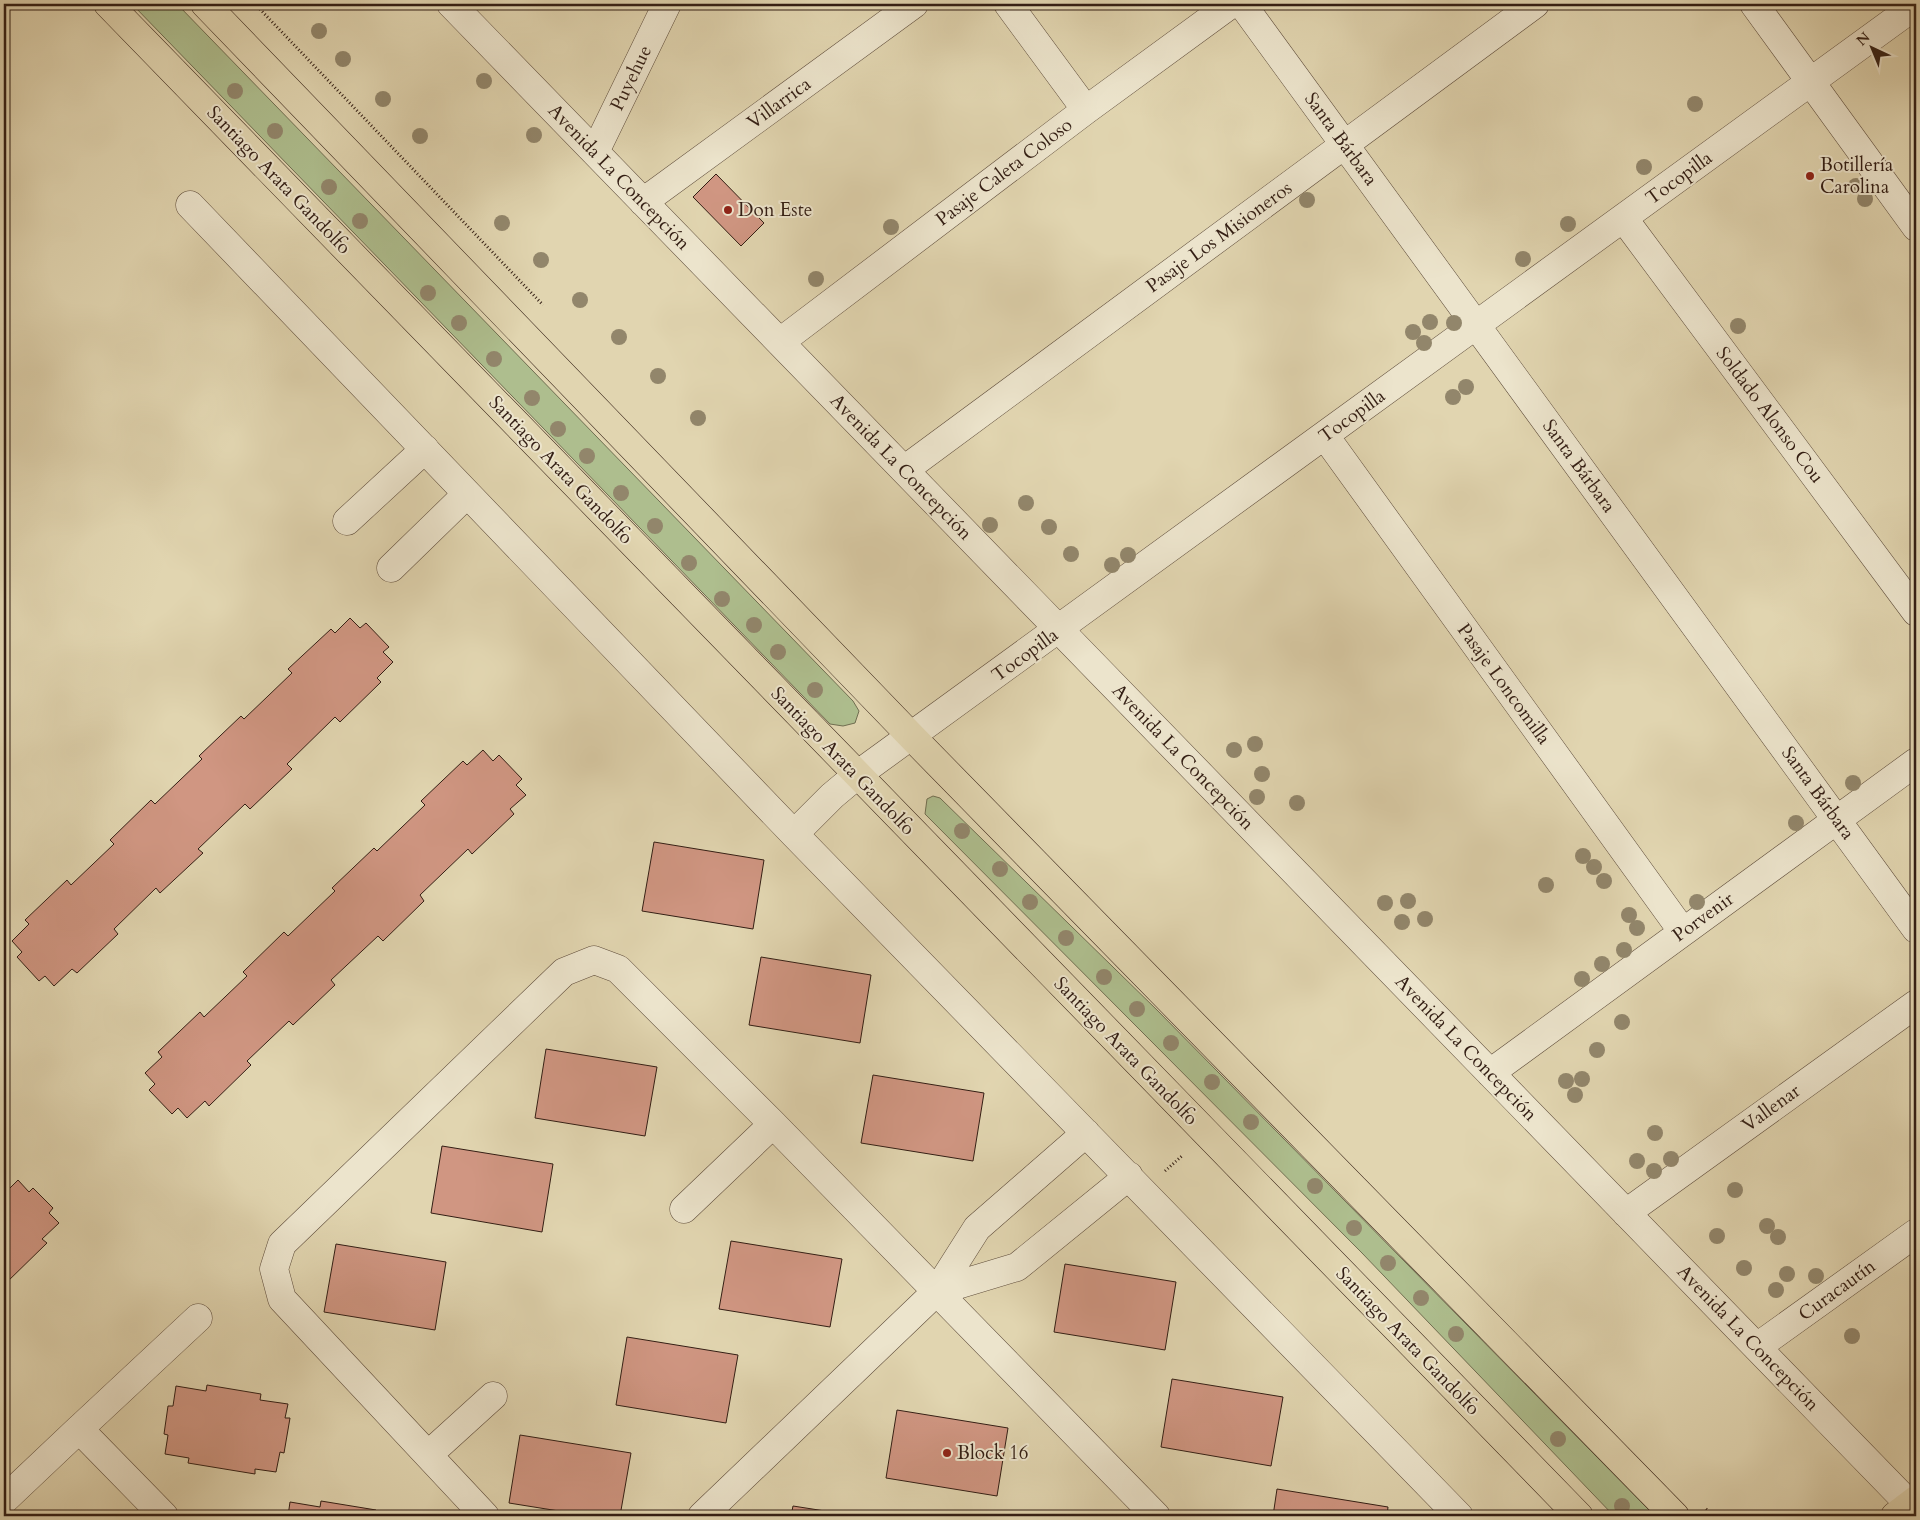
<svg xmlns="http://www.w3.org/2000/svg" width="1920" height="1520" font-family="Cardo,serif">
<rect width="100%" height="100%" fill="#e1d5b0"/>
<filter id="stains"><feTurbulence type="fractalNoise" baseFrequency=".004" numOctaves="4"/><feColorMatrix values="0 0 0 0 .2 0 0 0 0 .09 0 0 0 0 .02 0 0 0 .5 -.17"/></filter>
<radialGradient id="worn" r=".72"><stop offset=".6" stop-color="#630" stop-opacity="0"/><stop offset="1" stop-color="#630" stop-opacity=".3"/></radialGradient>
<path fill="#aebe8e" stroke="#706e51" d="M132 4H177L853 701 859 711 855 723 843 726 830 724Z
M933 796 940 798 1157 1010 1655 1516H1614L1362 1253 925 814 927 799Z"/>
<path fill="#d09682" stroke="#331e14" d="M716 174 764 223 741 246 693 197Z
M350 618 360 628 366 623 389 647 383 652 393 662 377 678 381 682 340 722 335 717 287 764 292 769 250 809 245 804 198 849 203 853 160 893 156 888 114 929 118 934 77 973 72 969 54 986 45 976 39 981 17 957 22 952 12 941 29 924 25 920 67 880 71 885 114 844 110 840 151 800 155 804 202 759 199 756 241 716 244 719 292 673 288 669 331 629 335 633Z
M483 750 493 761 499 755 522 779 516 785 526 795 510 809 514 814 472 854 468 849 420 895 424 901 383 941 378 936 331 980 335 985 293 1025 289 1021 247 1061 251 1065 209 1106 205 1101 187 1118 178 1108 172 1114 149 1090 155 1084 145 1073 162 1057 158 1052 200 1012 204 1017 247 976 243 972 284 932 288 936 335 891 332 888 374 848 377 851 425 805 421 801 463 761 467 765Z
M654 842 764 860 753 929 642 911Z
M761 957 871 975 860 1043 749 1025Z
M546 1049 657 1067 645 1136 535 1118Z
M873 1075 984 1093 973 1161 861 1143Z
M442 1146 553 1164 542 1232 431 1213Z
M18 1180 29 1192 33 1188 53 1208 49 1213 59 1223 42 1239 47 1243 4 1285V1194Z
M731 1241 842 1259 830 1327 719 1309Z
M336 1244 446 1262 435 1330 324 1312Z
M1065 1264 1176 1282 1165 1350 1054 1332Z
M627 1337 738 1355 726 1423 616 1405Z
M1172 1379 1283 1397 1271 1466 1161 1447Z
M207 1385 261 1394 260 1400 288 1404 285 1418H290L284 1453 280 1452 276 1472 255 1469V1474L188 1463 189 1458 165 1454 168 1435 164 1434 168 1406H173L176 1386 206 1391Z
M897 1410 1008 1428 997 1496 886 1478Z
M520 1435 631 1453 620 1516H590L509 1503Z
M1277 1489 1388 1507 1387 1516H1273Z
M321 1501 376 1510 374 1516H376H288L290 1502 320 1507Z
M793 1506 857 1516H791Z"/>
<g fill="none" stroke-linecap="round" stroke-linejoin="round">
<defs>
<path id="minor" d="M451 4 1916 1511
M1008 4 1086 110
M1242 4 1916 929
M1754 4 1916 227
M595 152 667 4
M643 202 914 4
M190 205 794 834 1459 1516
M1624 219 1916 612
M780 342 1086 110 1231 4
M1325 436 1683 932
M904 470 1535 4
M347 521 425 449
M391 568 467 494
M794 834 832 796 857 775 1916 5
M1490 1073 1916 762
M684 1209 773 1124
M1626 1213 1916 1004
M937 1291 1017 1267 1129 1176
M1757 1347 1916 1233
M79 1429 198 1318
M428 1455 493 1396
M4 1500 79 1429 164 1516
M485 1516 282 1299 274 1269 282 1244 564 972 594 960 618 969 773 1124 1156 1516
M702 1516 937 1291 977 1228 1086 1133"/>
<path id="major" d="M108 4 1579 1516
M205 4 912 737 1675 1516
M1895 1516 1916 1500"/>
</defs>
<use href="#minor" stroke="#5e4c3b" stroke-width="29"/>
<use href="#major" stroke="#331e14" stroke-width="29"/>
<path stroke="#331e14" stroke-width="3" stroke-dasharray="1 2.5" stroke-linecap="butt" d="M255 4 543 305
M1165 1171 1183 1155
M1706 1509 1714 1516"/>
<use href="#minor" stroke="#ece4cc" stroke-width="28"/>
<use href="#major" stroke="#e1d5b0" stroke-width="28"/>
</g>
<g fill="#92866b">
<circle cx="319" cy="31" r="8"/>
<circle cx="343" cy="59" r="8"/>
<circle cx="484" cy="81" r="8"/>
<circle cx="235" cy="91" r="8"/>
<circle cx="383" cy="99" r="8"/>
<circle cx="1695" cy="104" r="8"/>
<circle cx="275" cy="131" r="8"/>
<circle cx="534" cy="135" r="8"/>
<circle cx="420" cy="136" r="8"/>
<circle cx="1644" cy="167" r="8"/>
<circle cx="1856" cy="186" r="8"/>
<circle cx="329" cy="187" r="8"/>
<circle cx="1865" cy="199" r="8"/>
<circle cx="1307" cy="200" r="8"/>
<circle cx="360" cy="221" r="8"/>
<circle cx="502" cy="223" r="8"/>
<circle cx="1568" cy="224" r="8"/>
<circle cx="891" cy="227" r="8"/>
<circle cx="1523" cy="259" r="8"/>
<circle cx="541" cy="260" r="8"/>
<circle cx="816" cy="279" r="8"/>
<circle cx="428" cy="293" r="8"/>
<circle cx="580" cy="300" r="8"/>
<circle cx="1430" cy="322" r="8"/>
<circle cx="459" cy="323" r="8"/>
<circle cx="1454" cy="323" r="8"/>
<circle cx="1738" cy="326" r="8"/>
<circle cx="1413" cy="332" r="8"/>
<circle cx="619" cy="337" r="8"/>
<circle cx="1424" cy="343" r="8"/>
<circle cx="494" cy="359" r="8"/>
<circle cx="658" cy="376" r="8"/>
<circle cx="1466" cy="387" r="8"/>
<circle cx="1453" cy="397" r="8"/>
<circle cx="532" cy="398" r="8"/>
<circle cx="698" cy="418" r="8"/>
<circle cx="558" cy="429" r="8"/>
<circle cx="587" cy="456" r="8"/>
<circle cx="621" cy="493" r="8"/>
<circle cx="1026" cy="503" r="8"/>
<circle cx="990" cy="525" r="8"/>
<circle cx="655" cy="526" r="8"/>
<circle cx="1049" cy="527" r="8"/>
<circle cx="1071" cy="554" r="8"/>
<circle cx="1128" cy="555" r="8"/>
<circle cx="689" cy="563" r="8"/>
<circle cx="1112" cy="565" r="8"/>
<circle cx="722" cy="599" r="8"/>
<circle cx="754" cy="625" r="8"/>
<circle cx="778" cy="652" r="8"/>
<circle cx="815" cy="690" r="8"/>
<circle cx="1255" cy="744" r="8"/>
<circle cx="1234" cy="750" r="8"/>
<circle cx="1262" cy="774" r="8"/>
<circle cx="1853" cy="783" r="8"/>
<circle cx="1257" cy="797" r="8"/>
<circle cx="1297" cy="803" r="8"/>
<circle cx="1796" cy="823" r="8"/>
<circle cx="962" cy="831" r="8"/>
<circle cx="1583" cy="856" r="8"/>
<circle cx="1594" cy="867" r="8"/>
<circle cx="1000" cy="869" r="8"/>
<circle cx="1604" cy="881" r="8"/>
<circle cx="1546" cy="885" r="8"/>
<circle cx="1408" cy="901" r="8"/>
<circle cx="1030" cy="902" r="8"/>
<circle cx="1697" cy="902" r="8"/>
<circle cx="1385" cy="903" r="8"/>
<circle cx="1629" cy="915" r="8"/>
<circle cx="1425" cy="919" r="8"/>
<circle cx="1402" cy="922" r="8"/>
<circle cx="1637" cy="928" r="8"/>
<circle cx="1066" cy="938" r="8"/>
<circle cx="1624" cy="950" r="8"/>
<circle cx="1602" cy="964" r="8"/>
<circle cx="1104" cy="977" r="8"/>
<circle cx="1582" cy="979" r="8"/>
<circle cx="1137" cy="1009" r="8"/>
<circle cx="1622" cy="1022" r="8"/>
<circle cx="1171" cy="1043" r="8"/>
<circle cx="1597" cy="1050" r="8"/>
<circle cx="1582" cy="1079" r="8"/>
<circle cx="1566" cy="1081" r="8"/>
<circle cx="1212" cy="1082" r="8"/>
<circle cx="1575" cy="1095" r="8"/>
<circle cx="1251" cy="1122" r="8"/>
<circle cx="1655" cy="1133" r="8"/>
<circle cx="1671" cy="1159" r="8"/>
<circle cx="1637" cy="1161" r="8"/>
<circle cx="1654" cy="1171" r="8"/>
<circle cx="1315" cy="1186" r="8"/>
<circle cx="1735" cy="1190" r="8"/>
<circle cx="1767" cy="1226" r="8"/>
<circle cx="1354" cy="1228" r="8"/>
<circle cx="1717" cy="1236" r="8"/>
<circle cx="1778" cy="1237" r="8"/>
<circle cx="1388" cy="1263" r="8"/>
<circle cx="1744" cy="1268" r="8"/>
<circle cx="1787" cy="1274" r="8"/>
<circle cx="1816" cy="1276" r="8"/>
<circle cx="1776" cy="1290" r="8"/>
<circle cx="1421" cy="1298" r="8"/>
<circle cx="1456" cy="1334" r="8"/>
<circle cx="1852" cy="1336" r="8"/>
<circle cx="1558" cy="1439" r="8"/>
<circle cx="1622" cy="1506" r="8"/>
</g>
<g fill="#8f2418" stroke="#ece4cc" stroke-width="2">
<circle cx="1810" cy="176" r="5"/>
<circle cx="728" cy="210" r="5"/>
<circle cx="947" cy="1453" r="5"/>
</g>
<g text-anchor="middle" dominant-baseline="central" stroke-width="4" stroke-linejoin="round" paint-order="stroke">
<g font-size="19" fill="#331e14" stroke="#ece4cc">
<text transform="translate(631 78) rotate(-64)">Puyehue</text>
<text transform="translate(779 103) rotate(-36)">Villarrica</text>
<text transform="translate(1341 139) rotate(54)">Santa Bárbara</text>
<text transform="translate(1004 172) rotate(-37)">Pasaje Caleta Coloso</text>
<text transform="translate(619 177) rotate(46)">Avenida La Concepción</text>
<text transform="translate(1679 178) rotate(-36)">Tocopilla</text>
<text transform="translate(279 180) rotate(46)">Santiago Arata Gandolfo</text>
<text transform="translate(1219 237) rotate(-36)">Pasaje Los Misioneros</text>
<text transform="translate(1770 415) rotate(53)">Soldado Alonso Cou</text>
<text transform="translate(1352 416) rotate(-36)">Tocopilla</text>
<text transform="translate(1579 466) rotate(54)">Santa Bárbara</text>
<text transform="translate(901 467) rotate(46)">Avenida La Concepción</text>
<text transform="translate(561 470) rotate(46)">Santiago Arata Gandolfo</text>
<text transform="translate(1025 655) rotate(-36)">Tocopilla</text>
<text transform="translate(1504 684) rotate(54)">Pasaje Loncomilla</text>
<text transform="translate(1183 757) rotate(46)">Avenida La Concepción</text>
<text transform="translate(843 761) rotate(46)">Santiago Arata Gandolfo</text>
<text transform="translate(1818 793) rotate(54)">Santa Bárbara</text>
<text transform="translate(1703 917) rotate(-36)">Porvenir</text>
<text transform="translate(1466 1048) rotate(46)">Avenida La Concepción</text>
<text transform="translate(1126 1051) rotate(46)">Santiago Arata Gandolfo</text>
<text transform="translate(1771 1108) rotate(-36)">Vallenar</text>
<text transform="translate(1837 1290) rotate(-36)">Curacautín</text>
<text transform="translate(1748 1338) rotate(46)">Avenida La Concepción</text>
<text transform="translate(1408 1341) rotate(46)">Santiago Arata Gandolfo</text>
</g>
<g font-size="19" fill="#331e14" stroke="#ece4cc" text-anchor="start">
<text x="1820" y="165">Botillería<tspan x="1820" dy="22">Carolina</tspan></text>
<text x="738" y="210">Don Este</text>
<text x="957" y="1453">Block 16</text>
</g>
</g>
<rect width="1920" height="1520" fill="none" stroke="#e1d5b0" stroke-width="20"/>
<rect x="5" y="5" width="1910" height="1510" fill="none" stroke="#331e14" stroke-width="2.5"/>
<rect x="10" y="10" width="1900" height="1500" fill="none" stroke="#331e14"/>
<g transform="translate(1872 48) rotate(316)" stroke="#ece4cc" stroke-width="4" paint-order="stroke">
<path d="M0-4L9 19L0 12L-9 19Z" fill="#331e14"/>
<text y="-8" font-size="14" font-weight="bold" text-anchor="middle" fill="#331e14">N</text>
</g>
<rect width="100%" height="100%" filter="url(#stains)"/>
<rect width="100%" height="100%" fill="url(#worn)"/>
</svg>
